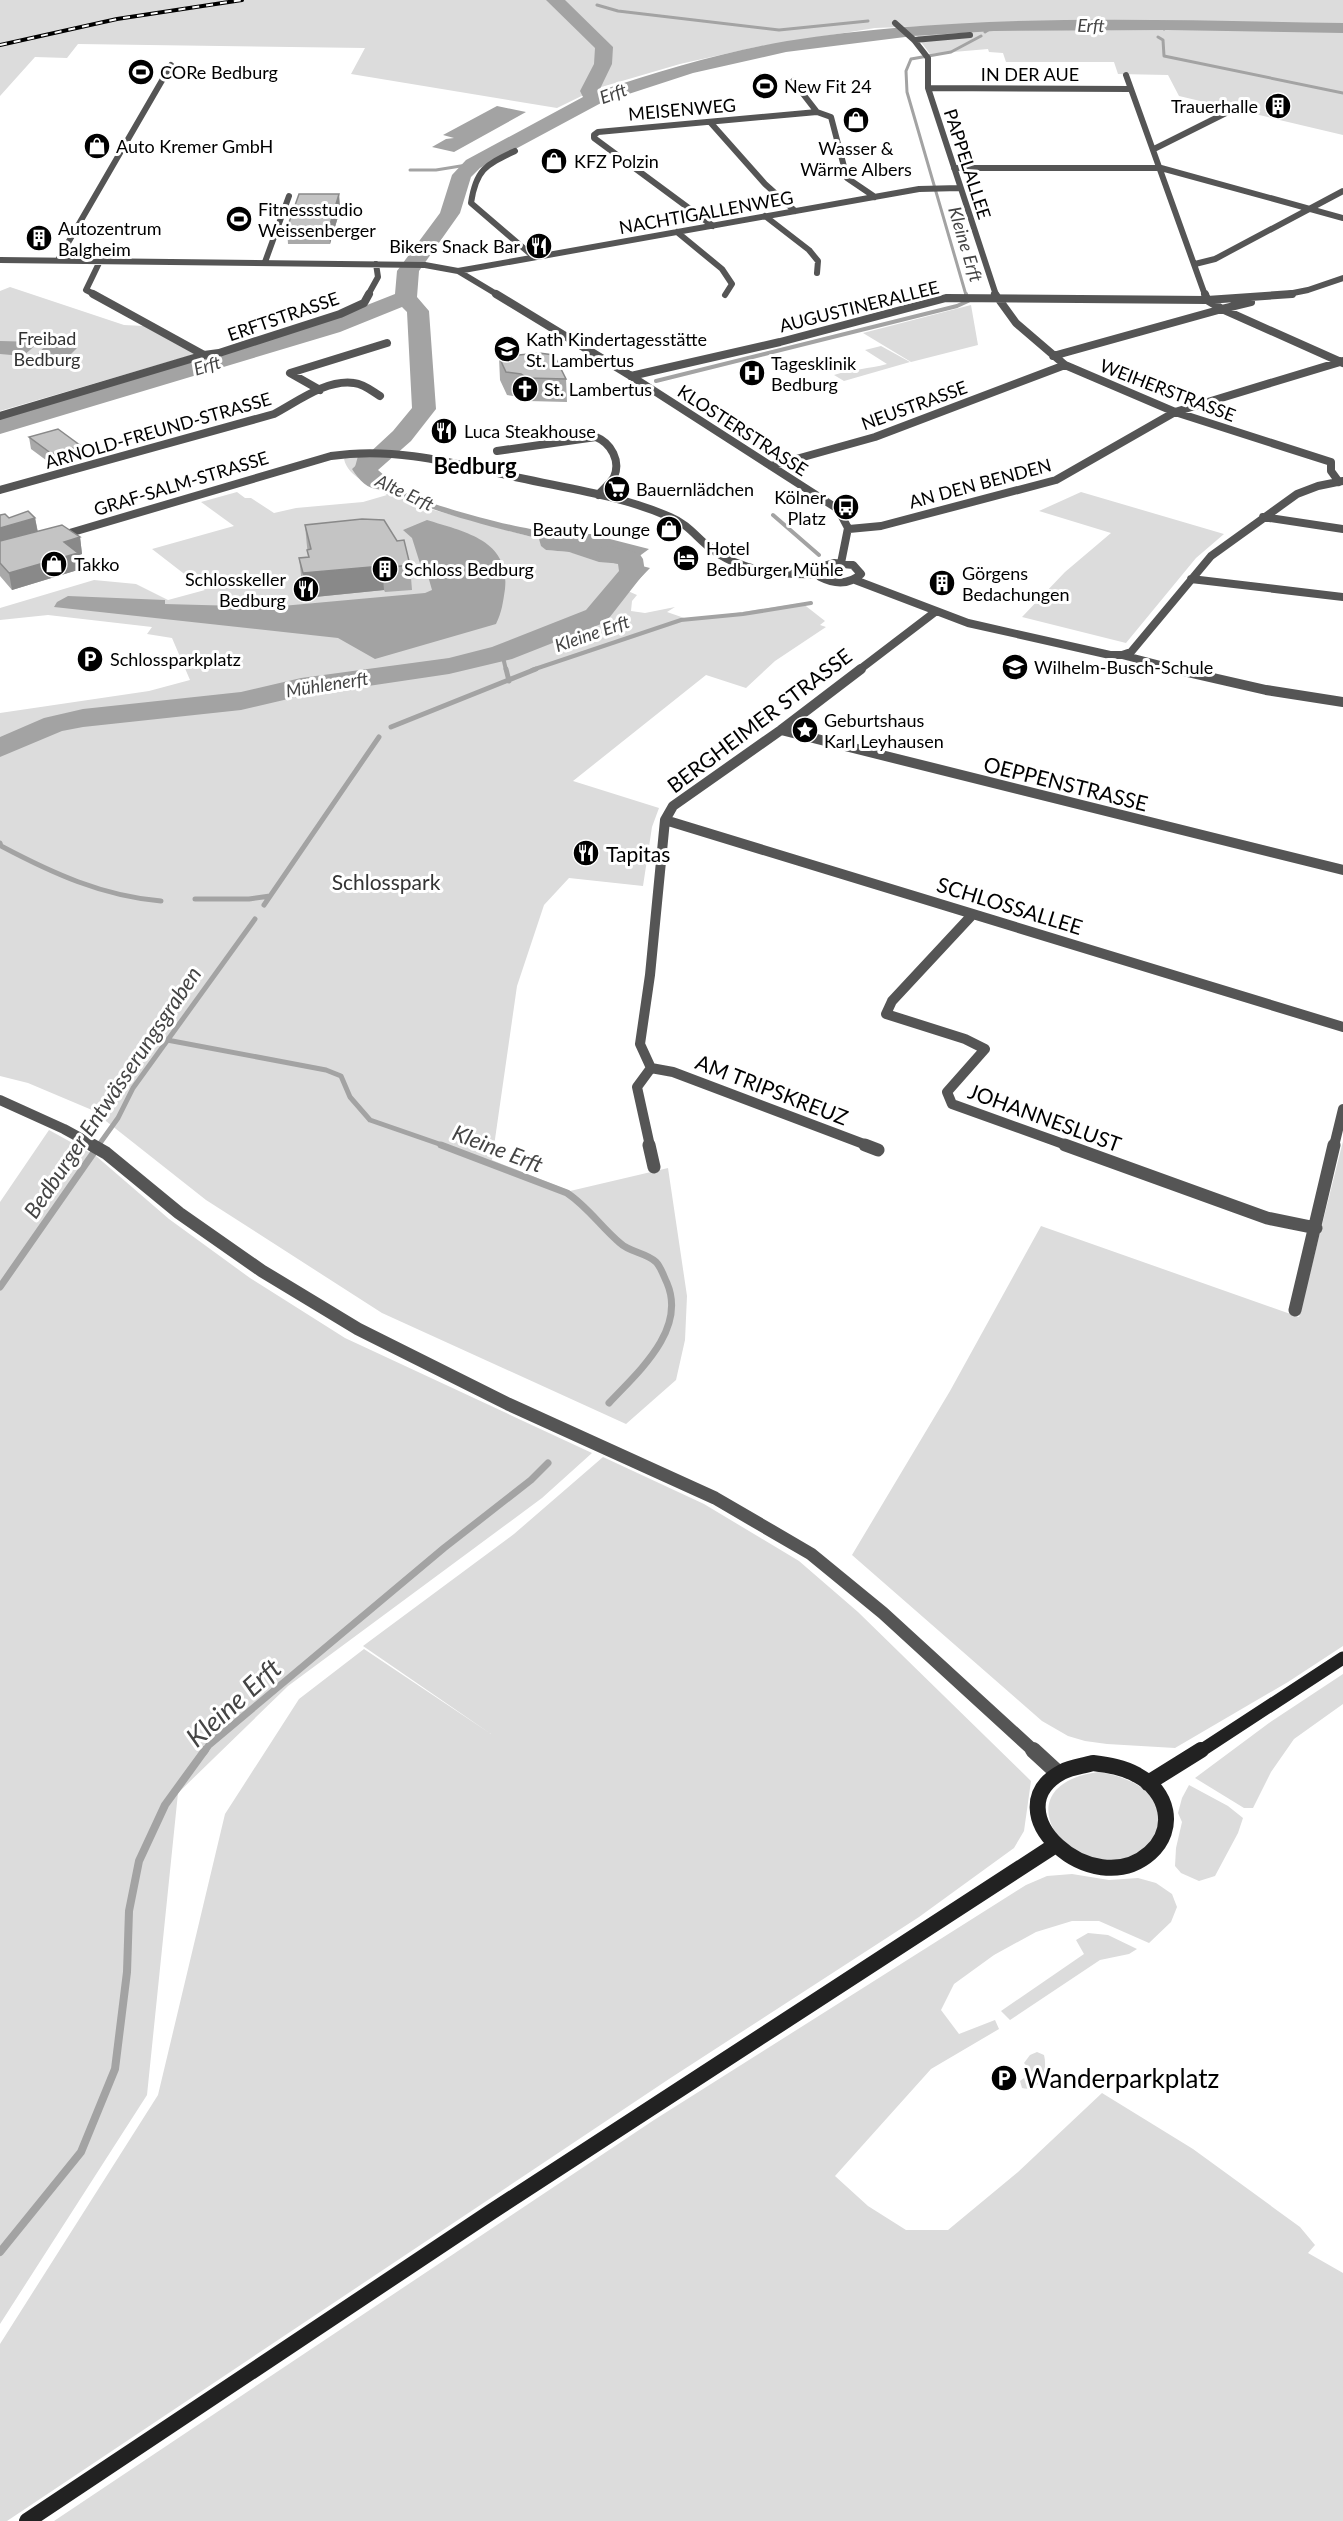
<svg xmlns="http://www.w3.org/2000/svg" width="1343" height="2521" font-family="Lato,sans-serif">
<rect width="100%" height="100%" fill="#fff"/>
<path fill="#dcdcdc" d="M0 0H549L582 35 556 0H1343V26L1029 22 875 28 756 47 680 64 598 88 557 108 351 74 365 48 78 44 67 58 35 57 0 96Z
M1175 26 1343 29V135L1179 96 1168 75 1118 74 1114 62H1006L1003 53 989 52 988 49 930 54 921 42 922 39 915 35 1034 27Z
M10 287 124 325 144 326 195 354 0 411V291Z
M971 305 978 345 911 362 863 333Z
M881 346 910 362 844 381 834 375C852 369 869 369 887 364L865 350Z
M348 456H358L369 479 423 507 539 539 546 550 569 552 624 564 629 571 621 588 637 595 632 601 631 611 645 613 675 607 667 612 690 620 802 603 825 621 820 625 826 627 775 661 746 688 706 675 573 781 659 808 652 827 643 886 569 878 544 905 517 986 492 1160 570 1191 668 1168 687 1296 685 1340 676 1380 626 1424 382 1313 206 1200 92 1110 28 1083 0 1076V713L149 691 190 680 172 638 147 634 152 627 48 615 0 620V608L94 580 136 584 168 600 205 590 152 549 234 526 201 502 237 492 245 498H251L274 513 296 508 363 502 387 495C373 485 348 478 344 459Z
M1081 492 1224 534 1196 558 1126 643 1022 617 1065 572 1111 533 1039 511Z
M49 1130 96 1156 169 1219 250 1278 345 1338 592 1453 542 1498 288 1686 178 1793 147 2095 0 2324V1202Z
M1343 1141V1646L1288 1682 1175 1748 1107 1744 1085 1741 1068 1736 1042 1721 852 1555 950 1391 1041 1226 1299 1317Z
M603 1457 704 1504 799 1561 858 1612 1031 1781 1024 1831 1014 1848 919 1917 669 2079 7 2521H0V2344L158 2095 225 1814 299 1699 364 1649 491 1734 363 1646 514 1534Z
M1343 1674V1704L1294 1739 1271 1772 1253 1808H1244L1195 1778 1269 1723Z
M1098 1772C1121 1775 1162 1789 1161 1820 1160 1828 1153 1839 1150 1846 1141 1851 1130 1857 1120 1860 1062 1874 1004 1785 1098 1772Z
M1189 1785 1228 1806 1243 1818 1238 1833 1215 1876 1199 1881 1181 1873 1175 1866 1176 1848 1182 1822 1178 1813 1182 1798Z
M1072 1874 1109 1880 1138 1878 1156 1883 1172 1894 1177 1907 1171 1922 1149 1943 1099 1921H1072L1036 1932 994 1955 954 1984 941 2010 959 2034 995 2020 999 2029 931 2069 835 2176 868 2206 906 2230H948L1018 2172 1102 2093 1193 2149 1300 2227 1315 2245 1308 2253 1343 2273V2521H54L654 2120 1026 1885 1047 1876Z
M1088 1933 1108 1935 1137 1949 1129 1954 1100 1960 1010 2020 1001 2011 1084 1954 1076 1940Z
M1037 2052 1044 2055C1048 2070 1041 2093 1022 2088L1020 2081 1032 2072 1024 2063 1030 2055Z"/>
<path fill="#a3a3a3" d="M497 106 526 112 454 152 432 147 446 139 454 138 443 135Z
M0 341 38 342 77 348 67 358V361L51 359 37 361 34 358 46 345 37 344 23 356 0 354Z
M358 456 384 457 373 466 372 472C392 498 513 528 549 532 567 534 585 533 603 535L606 538 649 549 630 563 650 568 629 590 621 588 629 571 624 564 599 562 569 552 546 550 541 546 539 539C488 525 392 505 355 467Z
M427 520C465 532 510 540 505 589 503 602 502 612 496 624L375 659 338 638 54 607 57 602 68 596 165 600V604L271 607 425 593 432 590 428 576 423 573 412 538 403 530Z"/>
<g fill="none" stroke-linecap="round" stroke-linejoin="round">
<path stroke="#a3a3a3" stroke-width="3" d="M597 5 618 11 779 30 868 21
M1164 29 1167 25
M985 32 994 26
M1158 37 1163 40 1164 56 1343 93
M410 170H436L473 164
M966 295 907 92 906 71 911 59 951 52 981 36"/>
<path stroke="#a3a3a3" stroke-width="4" d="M656 381 957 306 968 301 966 294
M773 515 819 555
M502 653 506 670
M532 670 681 620 743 614 811 603"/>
<path stroke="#a3a3a3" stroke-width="5" d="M506 669 509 681
M391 727 536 669
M0 843 1 846C52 873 102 896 161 901
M195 899H249L270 896
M264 905 379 737
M167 1040 326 1070 341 1076 350 1097 370 1120 445 1146
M98 1146 118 1118 133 1088 255 919"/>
<path stroke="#a3a3a3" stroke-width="7" d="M441 1145 567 1193C588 1207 601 1227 620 1243 629 1252 647 1253 656 1262 661 1267 664 1277 667 1283 687 1330 638 1372 609 1403
M0 1287 99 1145
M204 1752 209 1745 444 1548 531 1480 548 1463"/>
<path stroke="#a3a3a3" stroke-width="8" d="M0 2252 81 2152 115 2069 127 1972 129 1911 139 1861 165 1805 205 1750"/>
<path fill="#a3a3a3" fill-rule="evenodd" d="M546 0H565L613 47 612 64 599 91C660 71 722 52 787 41 971 12 1158 20 1343 23V33L1167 30 994 31 913 36 786 52 693 73 601 103 480 168 471 177 460 213 419 271 417 297 429 311 436 409 411 441 378 470 393 483 389 488C371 493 361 483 352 469L393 431 412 408 407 312 402 307 340 332 0 434V419L324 322 395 294 397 271 440 213 452 175 466 160 583 97 580 91 594 64 595 48Z
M609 546 639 553 643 559 645 572 606 622 512 659 449 674 301 696 241 710 83 727 62 731 0 757V737L44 718 83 709 241 692 301 678 449 658 492 647 586 610 619 571 618 564 600 560 596 554 600 548Z"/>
<path stroke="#555" stroke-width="6" d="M895 23 914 40 928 58V88L996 295
M914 40 970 35
M1126 75 1205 295
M793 81 817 112
M928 88 1130 89
M710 122 765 184 795 211
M1154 149 1230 111
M515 151C486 165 476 169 471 203L534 257
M954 168H1161L1343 218
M765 216 809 250 818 261 817 273
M713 226 594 138V135L598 132 817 112 831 117 847 178 875 197
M677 232 722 269 732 284 725 295
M0 260 425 265 458 271 498 295
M58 260 171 65
M265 262 289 196
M1195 264 1215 259 1343 191
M458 271 919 189 960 188
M96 295 86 290 100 261
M368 295 378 277 376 264
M1283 295 1308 290 1343 278"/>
<path stroke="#555" stroke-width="8" d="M93 294 204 355
M496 294 631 376 838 509 848 528 841 563
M995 294 1016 323 1065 365 1175 412 1331 462V471L1339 482
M1205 294 1207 300 1222 309 1251 302
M1053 356 1222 309 1343 363
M631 376 780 342 946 298 1207 300 1292 294
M320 390 290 373 387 343
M0 416 204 355 219 353 340 314 364 303 369 294
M497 451 596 437C611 443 621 461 614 477 610 484 603 489 598 495
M771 466 875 437 1065 365
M0 490 274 414C297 402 326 379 354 383 364 384 372 391 380 396
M1263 517 1343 529
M849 529 881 526 1056 480 1175 412 1343 361
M56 537 331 456C396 446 457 464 520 478 571 489 622 496 670 517 689 525 695 536 709 547 740 572 780 575 818 574
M834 563 853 565 861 574C849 585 834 584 820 577L817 571 823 566Z
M1191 579 1343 597
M855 580 968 623 1110 655H1122L1180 670
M1122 655 1131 652 1211 556 1297 494 1318 486 1343 481
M859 670 935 612"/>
<path stroke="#555" stroke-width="10" d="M1174 669 1266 690 1343 702
M781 730 1343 870
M665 820 1343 1027
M973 914 892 1001 886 1014 965 1039 985 1049 947 1092 952 1104 1069 1146
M651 1068 640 1044 650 975 665 820 673 806 781 730 861 669
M651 1068 673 1072 869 1146
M650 1146 637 1087 651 1068
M1334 1146 1343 1109"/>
<path stroke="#555" stroke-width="13" d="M649 1145 654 1167
M865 1145 878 1150
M1065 1145 1267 1218 1316 1228
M1295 1310 1334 1145"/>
<path stroke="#555" stroke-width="10" d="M0 1100 64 1129 95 1146"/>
<path stroke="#555" stroke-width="13" d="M92 1145 106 1153 179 1213 262 1271 358 1329 508 1404 715 1498 811 1554 883 1613 1035 1752"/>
<path stroke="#555" stroke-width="16" d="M1033 1750 1058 1773"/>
<path stroke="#222" stroke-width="13" d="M1199 1752 1343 1658"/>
<path stroke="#222" stroke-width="16" d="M1093 1763C1108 1765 1123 1767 1137 1775 1168 1791 1177 1829 1150 1853 1092 1904 991 1810 1062 1772 1071 1767 1083 1766 1093 1763Z
M1148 1783 1201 1750
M27 2521 491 2212 1054 1846"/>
<defs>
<path id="rail" d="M0 45 117 19 242 0"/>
</defs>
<use href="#rail" stroke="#000" stroke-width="4"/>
<use href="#rail" stroke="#fff" stroke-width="2" stroke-dasharray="7" stroke-linecap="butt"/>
</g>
<path fill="#a9a9a9" d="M339 194 340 210 330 244H288L287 228Z
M499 357 566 379 567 402 528 401 521 397 507 395 500 380Z
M29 437 81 446 83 458 54 466 31 449Z
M0 515 9 518H35L38 532 80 537 82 554 79 555 81 569 12 590 0 576Z
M305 525 410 565 412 590 385 592 384 590 305 598 302 583 299 558 308 557Z"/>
<path fill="#898989" d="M339 194 340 210 330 244 329 228Z
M81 446 83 458 54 466 52 454Z
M35 518 38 534 0 545V528Z
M80 537 82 554 79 555 81 569 12 590 9 573 64 542Z
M382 566 384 590 305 598 303 573Z"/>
<path fill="#c4c4c4" stroke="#898989" stroke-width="1.5" d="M299 194H339L329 228H287Z
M539 353 554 355 566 379 527 378 521 374 506 372 499 357Z
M58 429 81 446 52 454 29 437Z
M28 511 35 518 0 528V515L5 514 9 518Z
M362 519 384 520 397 541 404 540 410 565 383 568 382 566 303 573 299 558 309 557 307 550 311 549 305 525Z
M62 525 80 537 64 542 78 553 9 573 0 563V541Z"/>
<defs>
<symbol id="stadium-disc" viewBox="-11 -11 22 22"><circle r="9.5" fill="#000" stroke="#fff"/><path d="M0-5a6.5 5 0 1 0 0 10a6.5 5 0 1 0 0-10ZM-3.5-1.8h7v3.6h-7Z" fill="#fff"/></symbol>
<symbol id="building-disc" viewBox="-11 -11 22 22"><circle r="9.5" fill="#000" stroke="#fff"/><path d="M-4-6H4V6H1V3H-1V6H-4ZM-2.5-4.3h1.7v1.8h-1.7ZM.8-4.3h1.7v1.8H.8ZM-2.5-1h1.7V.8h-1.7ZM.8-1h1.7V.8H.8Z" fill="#fff"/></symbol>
<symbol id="shop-disc" viewBox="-11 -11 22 22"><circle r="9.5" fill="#000" stroke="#fff"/><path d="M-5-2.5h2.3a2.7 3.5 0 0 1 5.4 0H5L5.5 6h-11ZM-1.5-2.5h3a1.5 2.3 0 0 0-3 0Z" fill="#fff"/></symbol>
<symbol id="restaurant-disc" viewBox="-11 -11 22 22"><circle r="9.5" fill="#000" stroke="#fff"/><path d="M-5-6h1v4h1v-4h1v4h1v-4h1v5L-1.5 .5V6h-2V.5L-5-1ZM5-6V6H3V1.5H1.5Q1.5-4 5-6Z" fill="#fff"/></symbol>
<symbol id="school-disc" viewBox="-11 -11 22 22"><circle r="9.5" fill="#000" stroke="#fff"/><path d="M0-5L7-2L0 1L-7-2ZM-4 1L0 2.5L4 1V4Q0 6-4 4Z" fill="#fff"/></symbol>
<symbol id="hospital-disc" viewBox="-11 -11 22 22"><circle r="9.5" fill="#000" stroke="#fff"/><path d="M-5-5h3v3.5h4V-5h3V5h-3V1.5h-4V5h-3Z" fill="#fff"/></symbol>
<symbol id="church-disc" viewBox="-11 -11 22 22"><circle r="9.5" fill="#000" stroke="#fff"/><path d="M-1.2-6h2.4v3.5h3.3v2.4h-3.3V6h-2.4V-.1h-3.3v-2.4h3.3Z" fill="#fff"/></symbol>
<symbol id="supermarket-disc" viewBox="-11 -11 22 22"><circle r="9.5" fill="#000" stroke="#fff"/><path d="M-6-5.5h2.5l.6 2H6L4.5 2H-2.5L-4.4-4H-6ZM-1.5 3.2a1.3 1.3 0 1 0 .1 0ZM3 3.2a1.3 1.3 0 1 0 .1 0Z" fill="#fff"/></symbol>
<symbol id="bus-disc" viewBox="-11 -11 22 22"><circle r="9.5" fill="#000" stroke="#fff"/><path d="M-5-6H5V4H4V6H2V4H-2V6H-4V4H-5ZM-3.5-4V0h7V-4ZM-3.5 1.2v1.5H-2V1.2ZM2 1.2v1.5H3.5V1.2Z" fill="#fff"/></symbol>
<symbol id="hotel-disc" viewBox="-11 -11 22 22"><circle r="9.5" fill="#000" stroke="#fff"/><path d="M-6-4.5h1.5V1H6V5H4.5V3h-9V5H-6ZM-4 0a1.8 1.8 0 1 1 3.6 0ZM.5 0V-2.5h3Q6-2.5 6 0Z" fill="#fff"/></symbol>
<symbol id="parking-disc" viewBox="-11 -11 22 22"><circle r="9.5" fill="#000" stroke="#fff"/><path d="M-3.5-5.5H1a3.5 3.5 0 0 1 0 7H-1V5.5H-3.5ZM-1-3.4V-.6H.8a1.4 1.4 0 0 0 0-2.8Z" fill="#fff"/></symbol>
<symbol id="sight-disc" viewBox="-11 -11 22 22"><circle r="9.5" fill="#000" stroke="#fff"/><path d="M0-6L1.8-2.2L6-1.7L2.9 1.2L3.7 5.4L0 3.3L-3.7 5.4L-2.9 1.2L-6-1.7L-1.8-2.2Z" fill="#fff"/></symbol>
</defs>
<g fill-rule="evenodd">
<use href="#stadium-disc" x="126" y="57" width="30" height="30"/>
<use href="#stadium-disc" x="750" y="71" width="30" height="30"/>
<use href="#building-disc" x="1263" y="91" width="30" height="30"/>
<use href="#shop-disc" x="841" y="105" width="30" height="30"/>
<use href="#shop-disc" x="82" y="131" width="30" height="30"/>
<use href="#shop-disc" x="539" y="146" width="30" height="30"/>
<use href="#stadium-disc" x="224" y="204" width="30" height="30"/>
<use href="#building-disc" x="24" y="223" width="30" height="30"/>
<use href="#restaurant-disc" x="524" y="231" width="30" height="30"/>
<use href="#school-disc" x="492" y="334" width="30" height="30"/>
<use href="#hospital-disc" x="737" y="358" width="30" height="30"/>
<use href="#church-disc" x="510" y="374" width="30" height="30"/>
<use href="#restaurant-disc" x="429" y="416" width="30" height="30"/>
<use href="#supermarket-disc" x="602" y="474" width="30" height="30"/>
<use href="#bus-disc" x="831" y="492" width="30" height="30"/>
<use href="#shop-disc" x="654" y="514" width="30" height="30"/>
<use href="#hotel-disc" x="671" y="543" width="30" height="30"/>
<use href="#shop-disc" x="39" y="549" width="30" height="30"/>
<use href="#building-disc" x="370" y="554" width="30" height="30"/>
<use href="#building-disc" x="927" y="568" width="30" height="30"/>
<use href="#restaurant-disc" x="291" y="574" width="30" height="30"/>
<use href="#parking-disc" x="75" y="644" width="30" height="30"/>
<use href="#school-disc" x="1000" y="652" width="30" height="30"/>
<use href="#sight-disc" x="790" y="715" width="30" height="30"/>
<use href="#restaurant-disc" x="571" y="838" width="30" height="30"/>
<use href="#parking-disc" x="989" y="2063" width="30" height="30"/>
</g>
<g text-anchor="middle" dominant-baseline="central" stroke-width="6" stroke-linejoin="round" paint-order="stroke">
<g font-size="18" font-style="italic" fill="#444" stroke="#fff">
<text transform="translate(1091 25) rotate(1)">Erft</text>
<text transform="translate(613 93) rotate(-20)">Erft</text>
<text transform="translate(966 244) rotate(73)">Kleine Erft</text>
<text transform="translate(207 365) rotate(-17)">Erft</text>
<text transform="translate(405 492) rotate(25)">Alte Erft</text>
<text transform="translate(592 633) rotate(-19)">Kleine Erft</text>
<text transform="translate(327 684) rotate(-9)">Mühlenerft</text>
</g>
<g font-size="18" fill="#000" stroke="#fff" text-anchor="start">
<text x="160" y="72">CORe Bedburg</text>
<text x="784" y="86">New Fit 24</text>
<text x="1258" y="106" text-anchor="end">Trauerhalle</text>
<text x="116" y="146">Auto Kremer GmbH</text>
<text x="856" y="148" text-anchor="middle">Wasser &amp;<tspan x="856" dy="21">Wärme Albers</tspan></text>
<text x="574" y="161">KFZ Polzin</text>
<text x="258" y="209">Fitnessstudio<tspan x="258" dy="21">Weissenberger</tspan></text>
<text x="58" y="228">Autozentrum<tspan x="58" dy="21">Balgheim</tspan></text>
<text x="520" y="246" text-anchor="end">Bikers Snack Bar</text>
<text x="526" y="339">Kath Kindertagesstätte<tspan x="526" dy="21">St. Lambertus</tspan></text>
<text x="771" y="363">Tagesklinik<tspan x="771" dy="21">Bedburg</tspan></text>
<text x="544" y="389">St. Lambertus</text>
<text x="464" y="431">Luca Steakhouse</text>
<text x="636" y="489">Bauernlädchen</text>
<text x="826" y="497" text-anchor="end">Kölner<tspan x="826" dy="21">Platz</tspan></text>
<text x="650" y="529" text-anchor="end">Beauty Lounge</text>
<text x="706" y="548">Hotel<tspan x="706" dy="21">Bedburger Mühle</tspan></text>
<text x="74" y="564">Takko</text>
<text x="404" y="569">Schloss Bedburg</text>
<text x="962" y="573">Görgens<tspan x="962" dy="21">Bedachungen</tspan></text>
<text x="286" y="579" text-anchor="end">Schlosskeller<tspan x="286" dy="21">Bedburg</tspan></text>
<text x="110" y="659">Schlossparkplatz</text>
<text x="1034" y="667">Wilhelm-Busch-Schule</text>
<text x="824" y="720">Geburtshaus<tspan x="824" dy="21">Karl Leyhausen</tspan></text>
</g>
<g font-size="18" fill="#000" stroke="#fff">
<text x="1030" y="74">IN DER AUE</text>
<text transform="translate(682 109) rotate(-5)">MEISENWEG</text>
<text transform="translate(968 164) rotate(72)">PAPPELALLEE</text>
<text transform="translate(706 212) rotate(-10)">NACHTIGALLENWEG</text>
<text transform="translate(859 306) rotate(-14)">AUGUSTINERALLEE</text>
<text transform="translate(283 316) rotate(-19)">ERFTSTRASSE</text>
<text transform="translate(1168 390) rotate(21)">WEIHERSTRASSE</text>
<text transform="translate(914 405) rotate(-20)">NEUSTRASSE</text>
<text transform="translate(158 430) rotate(-16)">ARNOLD-FREUND-STRASSE</text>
<text transform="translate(743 430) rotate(33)">KLOSTERSTRASSE</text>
<text transform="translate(181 483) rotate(-17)">GRAF-SALM-STRASSE</text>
<text transform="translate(980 483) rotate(-15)">AN DEN BENDEN</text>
</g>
<g font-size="18" fill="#333" stroke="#fff">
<text x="47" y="338">Freibad<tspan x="47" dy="21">Bedburg</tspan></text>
</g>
<g font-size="21" fill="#000" stroke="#fff">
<text transform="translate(759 720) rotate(-37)">BERGHEIMER STRASSE</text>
<text transform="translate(1066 783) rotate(14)">OEPPENSTRASSE</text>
<text transform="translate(1010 905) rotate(17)">SCHLOSSALLEE</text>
<text transform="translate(772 1089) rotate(21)">AM TRIPSKREUZ</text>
<text transform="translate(1045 1117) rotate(20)">JOHANNESLUST</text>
</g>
<g font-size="21" fill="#000" stroke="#fff" text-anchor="start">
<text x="606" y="853">Tapitas</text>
</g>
<g font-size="21" fill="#333" stroke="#fff">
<text x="386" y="881">Schlosspark</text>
</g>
<g font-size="22" font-weight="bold" fill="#000" stroke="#fff">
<text x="475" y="465">Bedburg</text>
</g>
<g font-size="22" font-style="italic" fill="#444" stroke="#fff">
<text transform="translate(112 1092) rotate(-56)">Bedburger Entwässerungsgraben</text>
<text transform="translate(498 1148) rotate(21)">Kleine Erft</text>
</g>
<g font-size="26" fill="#000" stroke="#fff" text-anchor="start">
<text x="1024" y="2078">Wanderparkplatz</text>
</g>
<g font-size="27" font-style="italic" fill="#444" stroke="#fff">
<text transform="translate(233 1702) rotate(-42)">Kleine Erft</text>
</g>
</g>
</svg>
